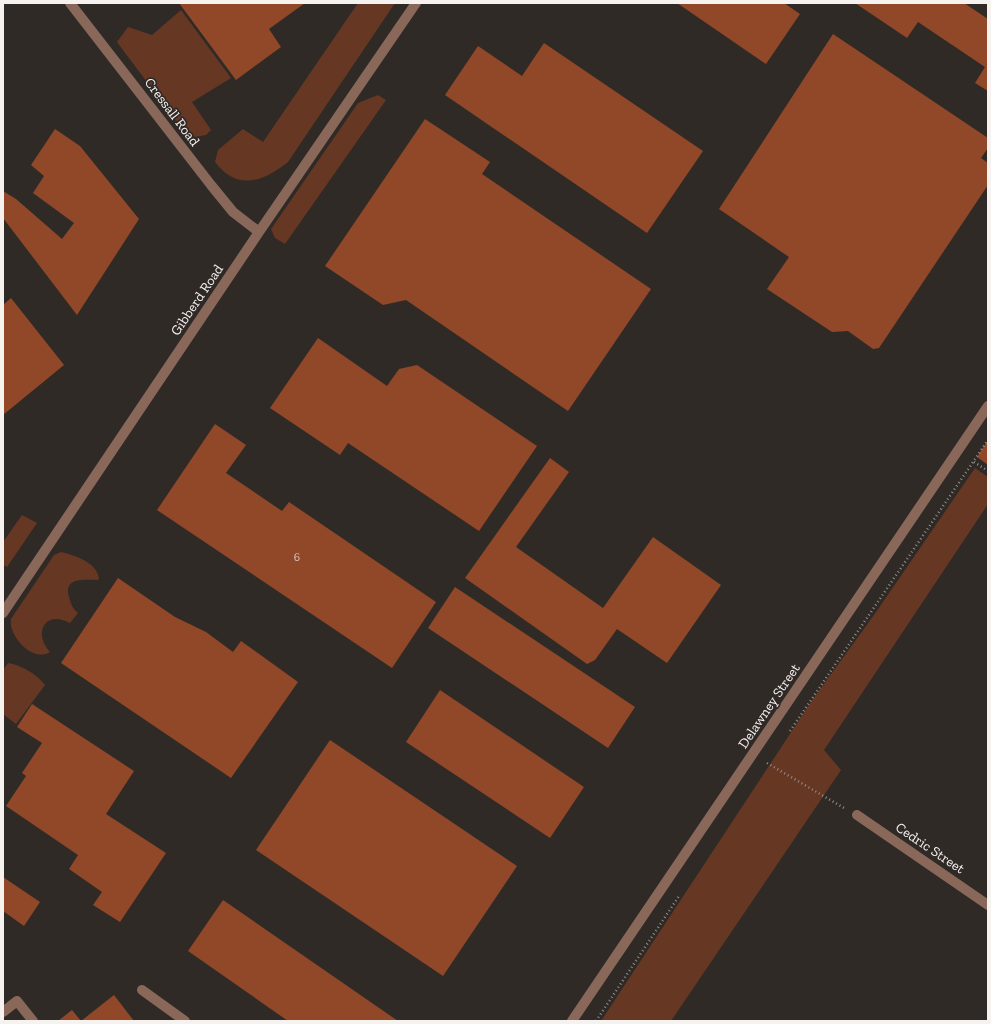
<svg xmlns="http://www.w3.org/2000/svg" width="991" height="1024" font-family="'Zilla Slab',serif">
<rect width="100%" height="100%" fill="#302a27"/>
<path fill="#663723" d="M358 3H395L288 162C263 182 237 191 215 162L218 150 243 129 263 142Z
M181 10 231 78 192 102 211 130 206 135 195 137 179 125 117 42 128 27 152 35Z
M378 95 386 100 285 244 275 238 271 229 358 103Z
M975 468 988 477V504L824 750 841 770 671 1021H601L813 699 874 615Z
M22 515 37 523 7 567 3 565V542Z
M61 552C76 556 97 562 99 579L97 580C85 580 63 577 69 597 71 604 72 608 78 613L70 623C44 609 33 634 50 652 33 663 8 636 11 619L54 555Z
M8 663C21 665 37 674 45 685L16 724 3 714V670Z"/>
<path fill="#904828" d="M179 3H305L269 29 281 47 236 80Z
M677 3H784L800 14 766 64Z
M855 3H964L988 19V91L975 83 985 67 918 22 907 38Z
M833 34 988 138V148L981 158 988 163V185L879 348 873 349 848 331 832 332 767 289 789 257 719 209Z
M544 43 703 151 647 233 445 95 478 46 522 76Z
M425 119 490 162 482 174 651 289 568 411 406 300 383 305 325 266Z
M55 129 80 146 139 219 77 315 3 218V191L16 199 62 239 74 223 33 193 44 176 31 165Z
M11 298 64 365 3 415V305Z
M318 338 387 386 399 369 417 365 537 446 479 531 348 443 340 455 270 408Z
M215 424 246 445 226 473 282 511 289 502 436 602 392 668 157 510Z
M988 440V465L977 457Z
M550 458 569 472 516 547 603 608 653 537 721 585 667 663 617 629 595 660 587 664 465 578Z
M118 578 175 617 206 632 233 652 241 641 298 682 231 778 61 663Z
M455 587 635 707 608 748 428 628Z
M440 690 584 787 550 838 406 742Z
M32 704 134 771 106 814 166 853 120 922 93 905 102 892 69 869 78 855 6 806 26 776 22 773 42 743 17 727Z
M330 740 517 866 443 976 256 850Z
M3 877 40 902 24 926 3 911Z
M223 900 398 1021H288L188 951Z
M114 995 134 1021H58L72 1010 81 1021Z"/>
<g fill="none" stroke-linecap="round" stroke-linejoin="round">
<path stroke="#948f8c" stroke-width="2.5" stroke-dasharray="1 3" stroke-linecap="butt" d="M974 462 988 471
M790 731 988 440
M767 763 844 808
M596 1021 679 896"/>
<path stroke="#89685a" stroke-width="10" d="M70 3 211 185 233 212 259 232
M3 613 259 232 416 3
M857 815 988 905
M142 990 185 1021
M3 1012 17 1001 33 1021
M572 1021 988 406"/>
</g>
<g text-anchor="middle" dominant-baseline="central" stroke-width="3.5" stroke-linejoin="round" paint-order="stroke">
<g font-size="12" fill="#dcc8be">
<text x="297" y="557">6</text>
</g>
<g font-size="14" fill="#f6f2f0" stroke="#302a27">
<text transform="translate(172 112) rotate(53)">Cressall Road</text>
<text transform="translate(197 300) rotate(-56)">Gibberd Road</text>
<text transform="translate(769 706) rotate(-56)">Delawney Street</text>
<text transform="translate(930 848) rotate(34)">Cedric Street</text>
</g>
</g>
<rect width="991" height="1024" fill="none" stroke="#f6f2f0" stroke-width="8"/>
</svg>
